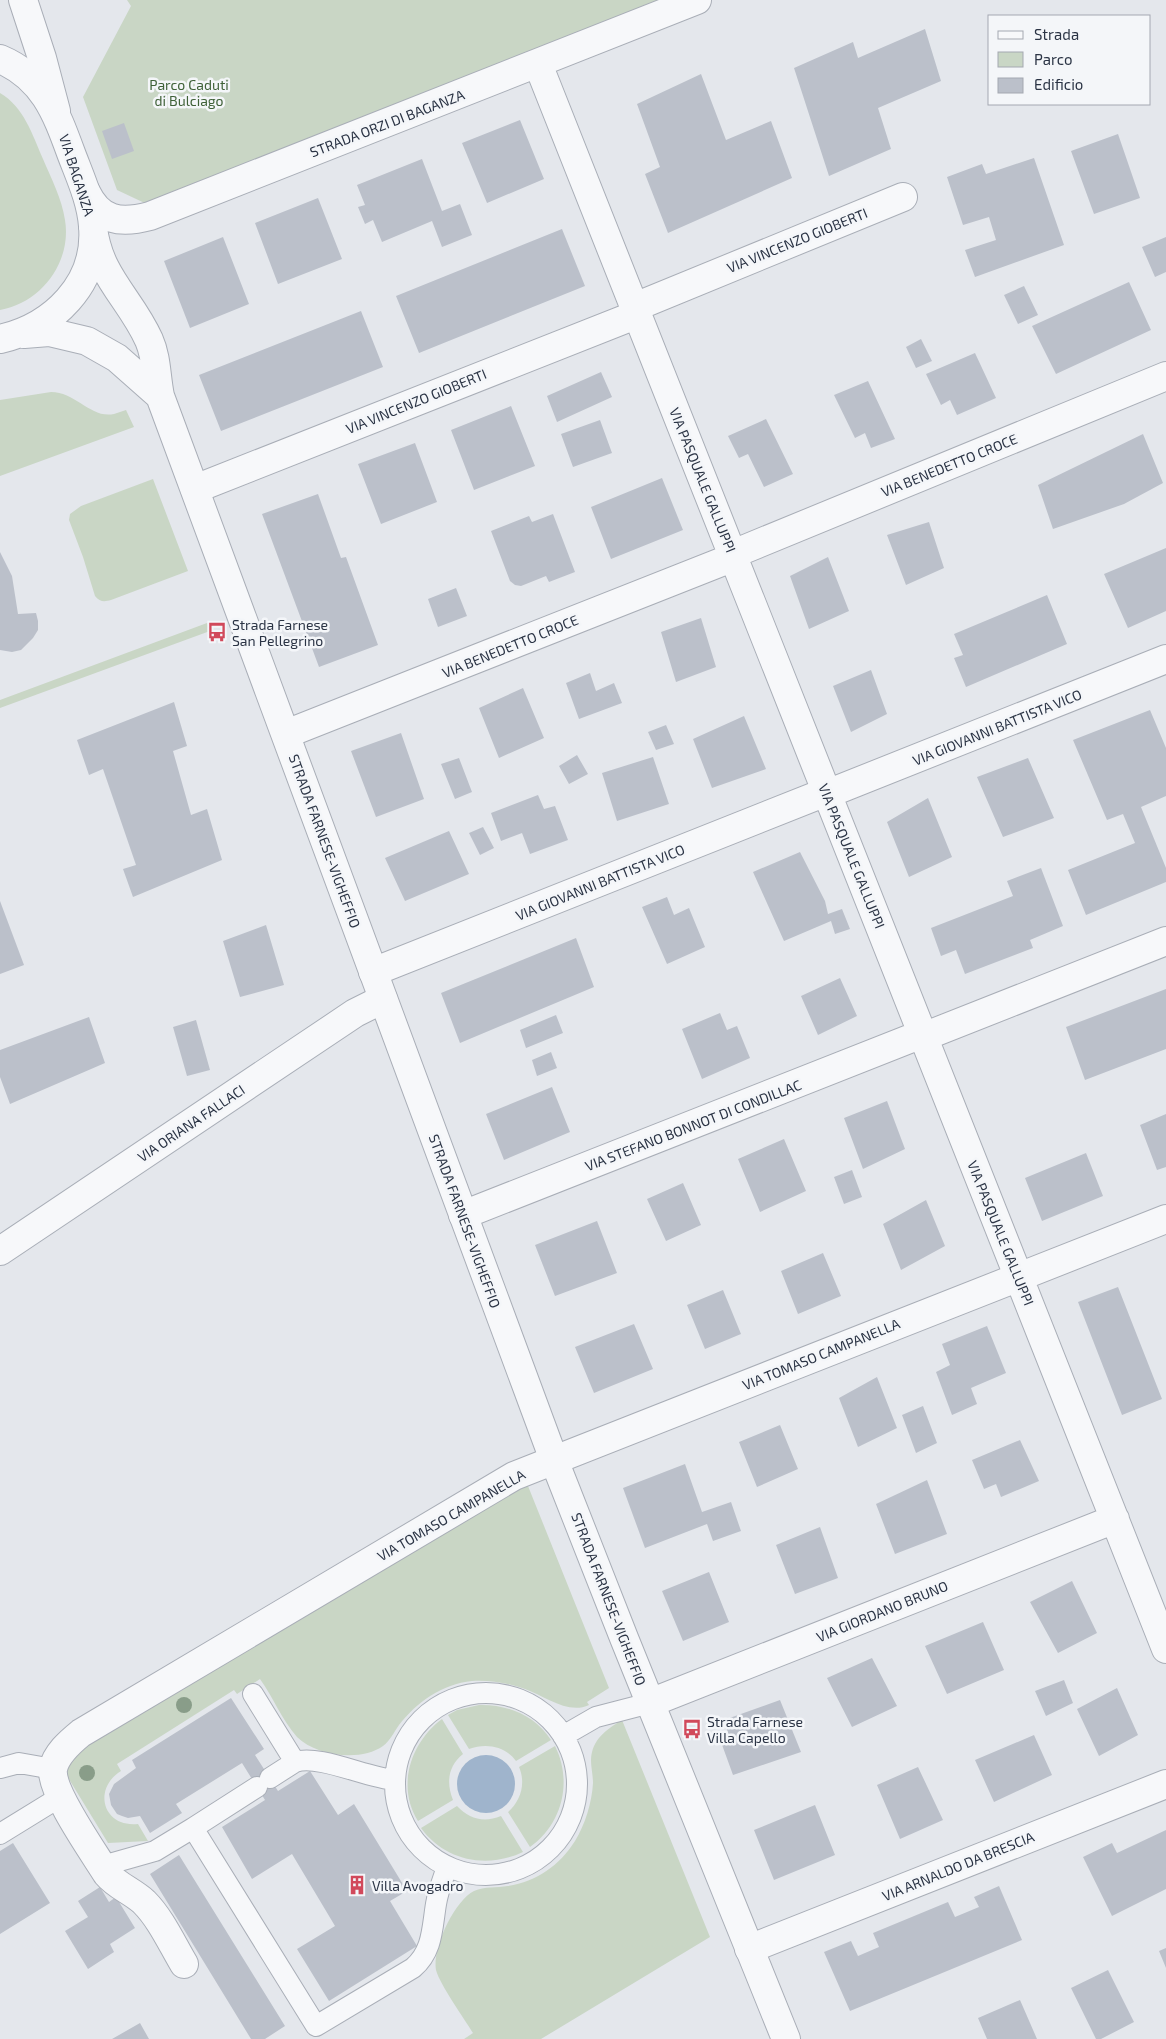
<svg xmlns="http://www.w3.org/2000/svg" width="1166" height="2039" font-family="'Exo 2',sans-serif">
<rect width="100%" height="100%" fill="#e4e7ec"/>
<path fill="#c9d6c5" d="M127 0H672L151 206 117 190 83 97 131 6Z
M0 93C24 107 32 134 43 159 51 178 62 199 65 220 72 262 41 303 0 310Z
M51 392C76 392 91 419 114 414 118 413 122 411 126 410L134 427 0 476V400Z
M153 479 188 571 111 600C104 602 100 602 95 596L83 557 69 520 70 514 81 506Z
M207 623 210 631 0 708V700Z
M526 1481 609 1688 587 1702 589 1705C568 1715 545 1696 525 1689 508 1683 490 1680 472 1681 442 1684 417 1702 399 1725 394 1732 390 1741 383 1746 361 1762 316 1756 297 1737 282 1720 273 1697 260 1679L237 1694 234 1690 117 1764 121 1771C92 1789 103 1828 138 1824L148 1841 108 1843 64 1771 79 1752 89 1743Z
M479 1705C506 1704 535 1715 551 1740L516 1761C505 1746 486 1743 469 1749L448 1715 457 1710Z
M442 1719 463 1754C448 1766 446 1783 453 1800L418 1821C396 1786 411 1742 442 1719Z
M622 1720 710 1937 541 2039H464L473 2033C464 2018 440 1985 436 1970 432 1949 454 1901 474 1891 485 1886 496 1888 508 1886 537 1881 559 1866 575 1841 585 1825 592 1802 593 1783 593 1775 591 1768 591 1760 592 1739 606 1730 622 1720Z
M555 1746C573 1782 562 1824 530 1847L508 1812C521 1801 526 1783 519 1767Z
M457 1806C469 1819 484 1823 501 1816L523 1852C487 1869 445 1861 421 1828Z"/>
<path fill="#9fb4cc" d="M457 1784a29 29 0 1 1 58 0a29 29 0 1 1-58 0Z"/>
<path fill="#bbc0ca" d="M925 29 941 81 878 108 891 149 829 176 794 68 853 42 858 58Z
M701 74 726 140 771 121 792 178 668 233 645 174 660 167 637 104Z
M520 120 544 179 487 203 462 143Z
M124 123 134 151 112 159 102 131Z
M1118 134 1140 198 1094 214 1071 151Z
M1034 158 1064 245 975 277 965 250 996 240 989 217 963 225 947 177 982 164 986 174Z
M422 159 442 211 460 204 472 235 442 247 432 221 382 242 373 220 365 224 358 207 365 205 357 185Z
M318 198 342 259 278 284 255 223Z
M562 229 585 286 419 353 396 296Z
M223 237 249 304 190 328 164 261Z
M1166 237V272L1155 277 1142 247Z
M1129 282 1151 330 1056 374 1032 326Z
M1024 286 1038 315 1018 324 1004 295Z
M361 311 383 367 221 431 199 375Z
M921 339 932 361 916 368 906 347Z
M975 353 996 398 957 415 950 400 941 405 926 374Z
M601 372 612 397 557 422 547 396Z
M868 381 895 439 871 448 865 433 855 438 834 395Z
M511 406 535 466 474 490 451 430Z
M766 419 793 474 764 487 748 454 739 458 728 436Z
M600 420 612 453 573 467 561 434Z
M1143 434 1163 483 1124 504 1053 529 1038 485Z
M415 443 437 502 381 524 358 464Z
M662 478 683 530 611 559 591 507Z
M318 494 341 558 346 557 378 645 319 667 262 514Z
M553 514 575 572 549 582 546 576 521 586 515 585 510 581 491 531 529 516 532 522Z
M929 522 944 568 906 585 887 535Z
M1166 548V611L1128 628 1104 574Z
M0 552 12 576 18 614 36 613 38 621V630L33 638 21 650 12 652 0 650Z
M828 557 849 611 809 629 790 576Z
M456 588 467 616 438 627 428 599Z
M1047 595 1067 644 966 687 954 658 963 655 954 634Z
M701 618 716 667 676 682 661 632Z
M871 670 887 714 851 732 833 686Z
M590 673 596 691 614 683 622 703 579 719 566 683Z
M523 688 544 738 499 758 479 708Z
M174 702 187 746 173 751 191 815 207 809 222 860 133 897 123 869 136 865 103 769 89 775 77 740Z
M1150 710 1166 748V796L1141 807 1166 868V882L1086 915 1068 870 1135 843 1123 814 1107 820 1073 740Z
M744 716 766 769 712 788 693 739Z
M666 725 674 744 656 750 648 732Z
M401 733 424 799 376 817 351 751Z
M577 755 588 774 569 784 559 766Z
M653 757 669 804 617 821 602 773Z
M459 758 472 792 455 799 441 764Z
M1028 758 1054 818 1003 837 977 777Z
M538 795 544 809 555 806 568 840 530 854 522 833 501 841 491 813Z
M928 798 952 857 909 877 887 822Z
M483 827 494 848 480 855 469 833Z
M449 831 469 874 405 901 385 858Z
M800 852 825 901 828 914 842 909 850 929 835 934 831 921 784 941 753 872Z
M1041 868 1063 926 1030 940 1033 948 965 974 956 950 941 956 931 928 1013 896 1007 881Z
M667 897 674 915 689 908 705 947 667 964 642 907Z
M0 901 24 965 0 974Z
M266 925 284 985 240 997 223 941Z
M576 938 594 987 460 1043 441 993Z
M840 978 857 1016 818 1035 801 996Z
M1166 989V1049L1085 1080 1066 1027Z
M720 1013 727 1030 737 1026 750 1058 702 1079 682 1029Z
M556 1015 563 1033 526 1048 520 1030Z
M89 1017 105 1063 10 1104 0 1077V1050Z
M196 1020 210 1070 187 1076 173 1027Z
M551 1052 557 1068 537 1076 532 1060Z
M552 1087 570 1132 504 1160 486 1114Z
M887 1101 905 1149 863 1169 844 1118Z
M1166 1114V1167L1157 1170 1140 1125Z
M784 1139 806 1191 760 1212 738 1159Z
M1086 1153 1103 1196 1042 1221 1025 1178Z
M852 1170 862 1197 844 1204 834 1177Z
M683 1183 701 1225 666 1241 647 1199Z
M926 1200 945 1246 901 1270 883 1224Z
M597 1221 617 1273 555 1296 535 1245Z
M823 1253 841 1296 798 1314 781 1271Z
M1118 1287 1162 1399 1122 1415 1078 1302Z
M723 1290 741 1334 705 1349 687 1305Z
M634 1324 653 1369 594 1393 575 1347Z
M987 1326 1006 1373 971 1388 977 1404 952 1415 936 1372 950 1365 942 1344Z
M877 1377 897 1428 858 1447 839 1398Z
M923 1406 937 1443 916 1453 902 1415Z
M780 1425 798 1469 757 1487 739 1442Z
M1020 1440 1039 1481 1001 1497 996 1484 984 1489 972 1460Z
M685 1464 702 1512 731 1502 741 1531 713 1541 707 1524 645 1548 623 1488Z
M927 1480 947 1534 895 1554 876 1504Z
M820 1527 838 1578 795 1594 776 1545Z
M709 1572 729 1622 683 1641 662 1591Z
M1072 1581 1097 1633 1058 1653 1030 1602Z
M983 1622 1004 1670 947 1694 925 1646Z
M872 1658 897 1706 852 1727 827 1678Z
M1064 1680 1073 1703 1046 1716 1035 1691Z
M1117 1688 1138 1735 1099 1756 1077 1709Z
M231 1698 264 1749 255 1755 278 1791 310 1771 338 1815 354 1804 407 1891 390 1901 417 1946 329 2001 297 1949 335 1926 292 1854 252 1879 222 1827 265 1800 242 1763 176 1804 182 1813 150 1833 140 1816 128 1818 122 1816 117 1814 111 1805 109 1794 114 1784 136 1768 132 1760Z
M780 1700 801 1752 733 1775 721 1742 730 1739 724 1720Z
M1034 1735 1052 1775 994 1802 975 1760Z
M918 1767 943 1820 900 1839 877 1785Z
M815 1805 835 1855 774 1880 754 1830Z
M1166 1830V1889L1112 1916 1083 1857 1112 1843 1117 1853Z
M13 1843 50 1903 0 1934V1851Z
M179 1855 285 2026 265 2039H251L150 1874Z
M999 1886 1022 1940 850 2011 824 1952 851 1941 858 1956 879 1947 873 1933 948 1902 955 1917 979 1907 974 1897Z
M100 1887 109 1902 116 1897 135 1928 110 1944 114 1952 88 1969 65 1931 88 1917 78 1901Z
M1166 1948V1968L1159 1951Z
M1108 1970 1134 2022 1101 2039H1096L1071 1988Z
M1020 2000 1037 2039H987L978 2018Z
M140 2023 149 2039H112Z"/>
<g fill="none" stroke-linecap="round" stroke-linejoin="round">
<defs>
<path id="service" d="M395 1784a91 91 0 1 1 182 0a91 91 0 1 1-182 0Z
M253 1694 295 1762C319 1754 367 1778 395 1780
M563 1736 596 1717 650 1703
M0 1768 19 1763 53 1769
M270 1778 295 1762
M193 1828 257 1787
M0 1834 60 1797
M102 1866 155 1851 193 1828 316 2026 413 1968C433 1951 432 1928 436 1904 438 1891 443 1879 447 1867"/>
<path id="minor" d="M23 0 42 58 56 111
M538 64 1166 1649
M86 192C100 221 120 224 150 216L697 0
M635 307 903 197
M195 489 638 314
M733 554 1166 376
M286 734 734 557
M827 794 1166 659
M373 972 826 792
M923 1037 1166 941
M463 1215 922 1034
M0 1251 355 1013 383 999
M650 1703 1115 1519
M749 1949 1166 1784
M184 1964C172 1944 161 1919 144 1902 132 1891 117 1886 107 1874 94 1853 50 1791 53 1769 56 1754 70 1742 81 1733L514 1476 1166 1219"/>
<path id="tertiary" d="M0 59C43 77 56 112 71 153 80 177 91 200 93 226 98 284 53 327 0 339
M93 228C99 277 130 298 149 340 157 358 156 377 160 396L554 1460 624 1638 786 2039
M24 334 49 332 87 341 117 358 160 396"/>
</defs>
<use href="#service" stroke="#a9aeb7" stroke-width="22"/>
<use href="#minor" stroke="#a9aeb7" stroke-width="30"/>
<use href="#tertiary" stroke="#a9aeb7" stroke-width="30"/>
<use href="#service" stroke="#f7f8fa" stroke-width="20"/>
<use href="#minor" stroke="#f7f8fa" stroke-width="28"/>
<use href="#tertiary" stroke="#f7f8fa" stroke-width="28"/>
</g>
<g fill="#899d89">
<circle cx="184" cy="1705" r="8"/>
<circle cx="87" cy="1773" r="8"/>
</g>
<defs>
<symbol id="bus-bare" viewBox="-9 -9 18 18"><path d="M-5-6H5V4H4V6H2V4H-2V6H-4V4H-5ZM-3.5-4V0h7V-4ZM-3.5 1.2v1.5H-2V1.2ZM2 1.2v1.5H3.5V1.2Z" fill="#d1495b" stroke="#f4f6f9" stroke-width="2.5" paint-order="stroke"/></symbol>
<symbol id="building-bare" viewBox="-9 -9 18 18"><path d="M-4-6H4V6H1V3H-1V6H-4ZM-2.5-4.3h1.7v1.8h-1.7ZM.8-4.3h1.7v1.8H.8ZM-2.5-1h1.7V.8h-1.7ZM.8-1h1.7V.8H.8Z" fill="#d1495b" stroke="#f4f6f9" stroke-width="2.5" paint-order="stroke"/></symbol>
</defs>
<g fill-rule="evenodd">
<use href="#bus-bare" x="203" y="618" width="28" height="28"/>
<use href="#bus-bare" x="678" y="1715" width="28" height="28"/>
<use href="#building-bare" x="343" y="1871" width="28" height="28"/>
</g>
<g text-anchor="middle" dominant-baseline="central" stroke-width="5" stroke-linejoin="round" paint-order="stroke">
<g font-size="14" fill="#3f6138" stroke="#f4f6f9">
<text x="189" y="84">Parco Caduti<tspan x="189" dy="16">di Bulciago</tspan></text>
</g>
<g font-size="14" fill="#2b3445" stroke="#f4f6f9">
<text transform="translate(387 123) rotate(-21)">STRADA ORZI DI BAGANZA</text>
<text transform="translate(77 175) rotate(72)">VIA BAGANZA</text>
<text transform="translate(797 240) rotate(-22)">VIA VINCENZO GIOBERTI</text>
<text transform="translate(416 401) rotate(-22)">VIA VINCENZO GIOBERTI</text>
<text transform="translate(949 465) rotate(-22)">VIA BENEDETTO CROCE</text>
<text transform="translate(703 480) rotate(68)">VIA PASQUALE GALLUPPI</text>
<text transform="translate(510 646) rotate(-22)">VIA BENEDETTO CROCE</text>
<text transform="translate(997 727) rotate(-22)">VIA GIOVANNI BATTISTA VICO</text>
<text transform="translate(325 841) rotate(70)">STRADA FARNESE-VIGHEFFIO</text>
<text transform="translate(852 856) rotate(68)">VIA PASQUALE GALLUPPI</text>
<text transform="translate(600 882) rotate(-22)">VIA GIOVANNI BATTISTA VICO</text>
<text transform="translate(191 1123) rotate(-34)">VIA ORIANA FALLACI</text>
<text transform="translate(693 1125) rotate(-21)">VIA STEFANO BONNOT DI CONDILLAC</text>
<text transform="translate(465 1221) rotate(70)">STRADA FARNESE-VIGHEFFIO</text>
<text transform="translate(1001 1233) rotate(68)">VIA PASQUALE GALLUPPI</text>
<text transform="translate(821 1354) rotate(-22)">VIA TOMASO CAMPANELLA</text>
<text transform="translate(451 1515) rotate(-30)">VIA TOMASO CAMPANELLA</text>
<text transform="translate(609 1599) rotate(69)">STRADA FARNESE-VIGHEFFIO</text>
<text transform="translate(882 1611) rotate(-22)">VIA GIORDANO BRUNO</text>
<text transform="translate(958 1866) rotate(-22)">VIA ARNALDO DA BRESCIA</text>
</g>
<g font-size="14" fill="#2b3445" stroke="#f4f6f9" text-anchor="start">
<text x="232" y="624">Strada Farnese<tspan x="232" dy="16">San Pellegrino</tspan></text>
<text x="707" y="1721">Strada Farnese<tspan x="707" dy="16">Villa Capello</tspan></text>
<text x="372" y="1885">Villa Avogadro</text>
</g>
</g>
<rect x="988" y="15" width="162" height="90" fill="#f4f6f9" stroke="#a4a8b1"/>
<rect x="998" y="31" width="25" height="8" fill="#f7f8fa" stroke="#a4a8b1"/>
<text x="1034" y="40" font-size="15" fill="#2b3445">Strada</text>
<rect x="998" y="52" width="25" height="15" fill="#c9d6c5" stroke="#a4a8b1"/>
<text x="1034" y="65" font-size="15" fill="#2b3445">Parco</text>
<rect x="998" y="78" width="25" height="15" fill="#bbc0ca" stroke="#a4a8b1"/>
<text x="1034" y="90" font-size="15" fill="#2b3445">Edificio</text>
</svg>
